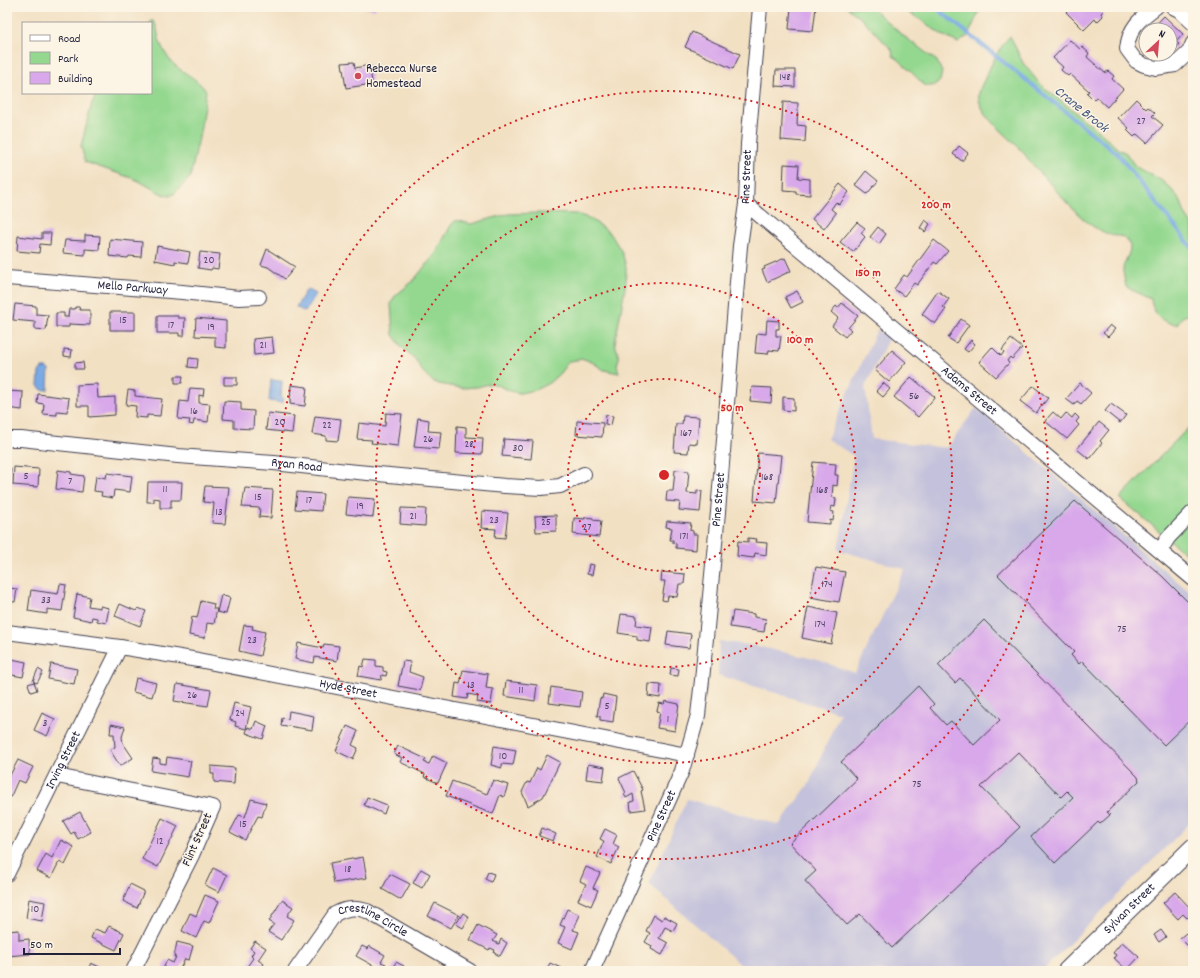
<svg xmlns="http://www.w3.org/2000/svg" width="1200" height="978" font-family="Dekko,sans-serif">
<rect width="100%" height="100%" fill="#fcf5e5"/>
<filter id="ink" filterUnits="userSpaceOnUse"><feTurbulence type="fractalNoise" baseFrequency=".025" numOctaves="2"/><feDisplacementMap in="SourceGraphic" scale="8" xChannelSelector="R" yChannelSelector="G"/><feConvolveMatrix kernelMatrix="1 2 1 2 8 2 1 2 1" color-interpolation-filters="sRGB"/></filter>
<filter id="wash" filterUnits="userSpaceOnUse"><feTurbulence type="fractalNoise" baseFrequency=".012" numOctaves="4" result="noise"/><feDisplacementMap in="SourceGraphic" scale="16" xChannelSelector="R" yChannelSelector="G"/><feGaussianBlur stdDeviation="0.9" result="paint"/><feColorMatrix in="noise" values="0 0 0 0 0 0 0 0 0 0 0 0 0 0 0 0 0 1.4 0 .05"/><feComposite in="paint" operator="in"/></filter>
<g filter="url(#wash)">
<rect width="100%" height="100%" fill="#f2e0c3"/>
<path fill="#c3c1db" d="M877 330 889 337 865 387 872 439 947 448 976 408 1193 595V820L1042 971H748L649 884 687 799 779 825 809 784 840 713 718 675 719 641 756 646 814 659 855 673 905 569 838 550 854 456 827 439Z"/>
<path fill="#94d890" stroke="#5b7d66" d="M847 7H873L874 10 901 34 937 61 942 72 940 81C936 86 929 88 923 84L898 59 893 56 892 50 865 22Z
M899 7H981L968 36 958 43 942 35 921 20Z
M152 20C158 26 157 31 159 39 161 46 165 53 169 59 179 72 197 77 206 91L200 133 190 178 175 193 170 196 162 194 137 180 85 162 81 146 92 103 97 93H151L150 23Z
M1010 36 1023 63 1040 84 1103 135 1118 149 1126 153 1135 166 1161 180 1174 192 1181 202 1185 214 1193 226V320L1187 315 1182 317 1177 324C1162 324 1152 313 1151 299L1126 287C1125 281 1123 275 1123 269 1124 259 1133 252 1129 243 1125 234 1118 237 1111 235 1105 233 1099 230 1094 227 1071 212 1050 181 1029 161 1020 142 974 115 979 93 980 87 984 81 986 76 993 61 999 48 1010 36Z
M539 213 577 214 591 219 610 233 622 252 626 267V283L615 343 619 358 617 365 619 373 604 370 592 362 584 359 569 361 560 373 549 383 535 390 520 393 513 392 492 383 477 387 462 388 439 384 432 381 421 370 416 360 402 347 393 335 391 304 394 297 412 282 436 253 451 225 456 220 471 224 508 214Z
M1193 423V560L1120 498Z"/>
<path fill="#7aaae5" stroke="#4e6690" d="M307 289 316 294 305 312 296 307Z
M42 368H47L49 370 48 390H42L38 386 39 372Z
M271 380 282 381 281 397 283 398V403L269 401Z"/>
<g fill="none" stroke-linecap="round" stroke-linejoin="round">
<path stroke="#7aaae5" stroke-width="4" d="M935 7 1117 153 1193 249"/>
</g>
<g id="blocks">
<path fill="#d8a8ea" d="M361 7H376L375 10Z
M791 7H816L813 31 789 29Z
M1071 7H1107L1101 13 1103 16 1097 22 1095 19 1084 30 1066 12Z
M1164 16 1183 34 1176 42 1179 44 1174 49 1172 47 1170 48V30H1151Z
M692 32 740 54 733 69 685 47Z
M1070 40 1080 49 1082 47 1089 53 1087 57 1105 73 1108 71 1114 76 1112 79 1123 89 1107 107 1096 97 1094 100 1087 93 1089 91 1070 74 1068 76 1061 70 1063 67 1053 58Z
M354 62 355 68 370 65 372 84 346 88 342 63Z
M776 70H795V87L775 86Z
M1136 99 1146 109 1148 107 1155 113 1152 116 1163 125 1147 143 1137 134 1134 137 1127 130 1129 128 1118 118Z
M783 102 798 103 797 125 806 126 805 142 781 140Z
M959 146 968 153 962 161 953 154Z
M784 164 799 165 798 178 810 179V195L796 194V191L783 190Z
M866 171 878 181 867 194 855 185Z
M840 184 849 192 839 205 836 202 831 209 836 213 824 229 812 219Z
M925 220 930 224 925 232 920 228Z
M857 222 865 228 861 233 865 237 853 252 840 242Z
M878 227 886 234 879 244 870 237Z
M42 233H51L50 245 40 244 39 253 17 251 18 236 42 239Z
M85 235 100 236 99 250 85 249V255L63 253 65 240 85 241Z
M110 239 142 242 141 257 129 256 128 258 109 256Z
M934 240 948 251 937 264 934 262 917 285 914 283 904 296 894 289 904 275 907 277Z
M157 246 190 252 188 263 175 261V264L155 260Z
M267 249 295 267 285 279 268 267 261 265Z
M200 252 220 254 218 269 212 268 211 270 198 268Z
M785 258 791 271 767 282 762 270 765 269 764 267Z
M797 291 803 302 791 308 785 297Z
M938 291 949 299 943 307 946 309 935 324 922 314Z
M842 303 858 316 848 328 851 330 845 337 832 326 838 318 831 312 836 306 838 308Z
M15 304 36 306V314L48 315 46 330 35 329V322L13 320Z
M75 307H79L80 310H90V325L69 324V327H56V313H64V317H68L69 309H75Z
M110 312H135V330H110Z
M157 316H178V318H185L184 336H179V333H157Z
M196 318 226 321V348L215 347V337L195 336Z
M961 319 969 325 956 343 948 338Z
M767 320 779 321V329H776V336H781L779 351 769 350 768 354 755 353 757 333 766 334Z
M1110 325 1115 329 1108 337 1103 333Z
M272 337 274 353 254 355 253 339Z
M1011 339 1022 348 1012 359 1010 357 1007 361 1009 363 996 377 979 362 992 347 1001 356 1004 352 1002 350Z
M971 340 975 344 968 352 964 349Z
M64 349 72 350 71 357 64 356Z
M892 350 906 362 889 382 875 370Z
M189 358 198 359 197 368 188 367Z
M83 362 84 369H75V363Z
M175 376H183L182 383H175Z
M224 377H237V385H224Z
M911 377 935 397 918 417 894 397Z
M883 383 890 389 883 397 876 391Z
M1080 383 1091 393 1081 404 1077 401 1074 405 1066 399Z
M97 384 98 398 115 397V415L89 417V406H77V385Z
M291 385 307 387 305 406 290 404Z
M1033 386 1048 398 1036 413 1020 401Z
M752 387 772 388 771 403 750 401Z
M190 388 204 389 203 396 199 395V403L210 404 208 422 194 420 193 425 189 424 190 420 178 419 180 401 188 402Z
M128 390 135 391V396L162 399 160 416 147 415V418L135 417 136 406 126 405Z
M7 391 23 392 22 410 7 408Z
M38 394 69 398 67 412 57 411V415L43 414 44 404 37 403Z
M783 397 794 398V411L783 410Z
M224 401 241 402V410L254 411 253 429 234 428V420L223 419Z
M1111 404 1126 415 1120 423 1105 411Z
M1053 412 1061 419 1066 413 1072 418 1075 414 1079 418 1076 422 1079 425 1067 439 1045 421Z
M268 413 294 416 292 433 266 430Z
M386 413 402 414 398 446 371 443 372 440 357 439 359 423 385 426Z
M606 415 613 416 611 425 605 424Z
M315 416 341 419 338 441 326 440V436L312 434Z
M683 416 699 417 697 444 689 443 688 453 674 452 676 424H682Z
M418 418 429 420 428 431 441 432 439 449 414 447Z
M577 421 603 423 602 437 576 435Z
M1099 422 1109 430 1100 441 1102 443 1089 459 1077 449Z
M457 426 466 427V437L483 438 482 454 456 453Z
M504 439 533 441 531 459 502 456Z
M758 453 781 455 776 503 754 501Z
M813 462 836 464 835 475H838L837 486 833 485 832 497 836 498 835 507 831 506 830 511 834 512 833 521 830 520V524L807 522Z
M14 467 39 469 38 487 13 485Z
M7 468H11L10 485H7Z
M58 470 71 472V474L84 476 82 492 56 489Z
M675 470 689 471 687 493 697 494V490L702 491 700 512 679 510 680 502 666 501 667 491H673Z
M107 473 132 476 130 492 114 490 113 498 101 496 102 492 94 491 96 476 106 478Z
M148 482H182L181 500H171V508H160V499L154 498V502H147Z
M205 486 229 487 225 524 212 523 214 503 203 502Z
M245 488 273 490 271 518 259 517 260 508 242 507Z
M297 492 323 494 321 511 295 509Z
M348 497 375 499 373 517 346 514Z
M1075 501 1162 576 1193 607V717L1164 745 1082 661 1079 664 1071 655 1074 652 998 575Z
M401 508 426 509 425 526 400 524Z
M482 511 508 513 505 538 495 537 496 529 481 528Z
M556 515V531L536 532 535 516Z
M585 517 593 518V520L601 521 599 537 573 534 574 518 585 519Z
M667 521 691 523 690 530 693 531V534H697L696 550 676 548V544L673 543V540H670L672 528 666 527Z
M748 538 757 539 756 542 767 543 766 555 755 553 754 558 737 556 738 541 748 542Z
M589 564 594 565 592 575 587 574Z
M816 567 845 572 839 602 810 597Z
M662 572 685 574 684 584H679L677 597 668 596 667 601 662 600 665 581H661Z
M60 584 66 585 62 611 47 609V614L28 611 31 590 58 594Z
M8 588 17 589 15 602 7 601Z
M77 594 90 597 88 606 100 608V606L109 608 106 623 97 621V618L92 617 91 621 73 617Z
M221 595 230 598 226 614 217 612Z
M201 601 214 604 213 609H217L214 624 207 623 205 638 189 635 192 617 197 618Z
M120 604 136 611 138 608 146 611 140 626 115 616Z
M808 607 837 613 831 644 802 638Z
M733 611 754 614V617L766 619 764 632 730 627Z
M621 614 637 616 636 625 652 627 650 642 637 640V636L618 633Z
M984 620 1138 777 1139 781 1107 812 1110 815 1100 824 1098 822 1055 863 1031 837 1073 797 1067 791 1061 797 1018 752 981 787 1020 827 892 948 860 914 847 925 805 881 816 871 790 843 857 779 841 762 879 726 878 725 918 686 934 704 930 708 946 725 951 721 974 745 1000 720 960 678 955 683 938 665Z
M244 625 253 626 252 629 265 632 260 656 239 651Z
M668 631 691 634 689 648 666 645Z
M298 643 323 648 324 644 339 646 337 661 315 657 314 663 295 659Z
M7 658 26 662 23 677 7 674Z
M365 659 376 660V666L383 667V671L387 672 386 676 382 675 381 680 358 676 360 666 363 667Z
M403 661 411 662 409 672 423 677 420 690 398 686Z
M51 664 77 669 74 684 48 679Z
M671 668 679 669 678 676 670 675Z
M38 669 43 672 37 683 33 681Z
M463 670 488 674 486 688 493 689 491 704 477 702 478 696 468 694 467 699 454 697 456 683 460 684Z
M136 678 156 683 152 697 133 692Z
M506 681 537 685 535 701 504 696Z
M34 682 37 690 31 692 28 684Z
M177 684 211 690 208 706 174 701Z
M649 684 661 685 660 698 648 696Z
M551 687 582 692 580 707 549 703Z
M603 694 616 697 613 722 600 720V716H597L600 698 602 699Z
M665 701 679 704 675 731 657 728 660 712 657 711 659 703 664 704Z
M234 703 251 707 246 729 235 726 236 722 230 720Z
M289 711 314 716 312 730 288 726 287 727 281 726 282 718 288 719Z
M42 713 55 719 47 736 34 730Z
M256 721 267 726 263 739 246 733 248 727 253 729Z
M111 724 125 727 122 737 123 743 133 758 120 766 110 750 115 747 114 734H110Z
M347 726 358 731 352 745 358 748 353 759 336 751Z
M398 746 426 759 424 762 429 764 433 756 447 763 438 783 424 777 425 774 400 762 402 758 394 754Z
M494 746 516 750 513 765 502 764V768L491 765Z
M547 755 560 762 543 797 528 806 522 792 527 782 530 783 537 768 540 770Z
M167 757 191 761 188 777 151 771 153 758 160 759V763L166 764Z
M18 760 33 767 25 783 18 780 10 798 7 797V781Z
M588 764 605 767 603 781 586 779Z
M211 766 235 768 234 784 214 782V774H211Z
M633 771 643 790 641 791 645 809 631 811 630 802 634 801 633 794 626 798 624 794 626 793 619 778Z
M493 780 508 785 504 797 500 795 493 814 446 796 452 781 487 794Z
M367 797 387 805 384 814 364 805Z
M251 799 266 803 262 817 258 816 245 840 230 832 239 815 245 817Z
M80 812 91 832 78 839 74 832 71 834 63 821Z
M162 818 178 826 158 867 142 859Z
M542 828 556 834 553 841 539 836Z
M605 829 617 835 613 844 619 847 611 864 597 857 604 841 600 839Z
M61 840 74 847 65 865 59 862 51 878 37 871 46 854 52 858Z
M363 857 367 878 334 883 330 863Z
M586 867 600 873 593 888 598 890 591 906 578 900 586 884 580 881Z
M213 868 227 875 219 892 205 885Z
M421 869 430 874 422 888 413 883Z
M488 872 494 874 491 882 485 879Z
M390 874 410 884 401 900 382 889Z
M130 884 144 891 137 908 123 901Z
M1175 892 1193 911V913L1187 918 1183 914 1178 919 1163 903Z
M205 895 219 901 209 923 204 921 196 938 182 931 190 913 196 916Z
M29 899 45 902 42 921 26 918Z
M282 900 293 907 287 916 294 920 281 940 268 932 274 924 269 921Z
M435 903 459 915 451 928 428 916Z
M567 909 580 915 573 930 579 932 572 949 558 943 565 927 560 925Z
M463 913 469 917 463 928 456 924Z
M654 915 662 920 664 916 677 923 673 931 665 927 659 938 668 943 662 955 651 949 652 946 645 942 650 933 646 931Z
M478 925 497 935 493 941 499 944 501 939 507 943 500 956 494 953 495 950 490 948 489 950 470 940Z
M109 926 124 933 116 950 91 938 95 929 105 933Z
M19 930V940L29 939 30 954 7 956V931Z
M1161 930 1166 937 1159 942 1154 935Z
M1186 933 1193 940 1192 950 1180 938Z
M255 941 266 948 258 960 264 964 260 971H244L253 958 251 956 254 951 250 948Z
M177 942 193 946 189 960 185 959 179 971H162L167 960 173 963 176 957H174Z
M1122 942 1139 957 1127 970 1114 958 1116 955 1113 953Z
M362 946 368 949 369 946 385 955 381 962 386 964 383 971 356 956Z
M396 962 404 966 403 968 408 971H391Z
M91 963 108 971H87Z
M550 963 563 969V971H546Z"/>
</g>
</g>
<g filter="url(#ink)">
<use href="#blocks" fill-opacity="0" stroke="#413e4f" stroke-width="1"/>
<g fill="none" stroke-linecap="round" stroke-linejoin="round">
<defs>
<g id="minor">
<path d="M1156 7C1140 19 1129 27 1127 49L1136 61 1144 65 1156 68 1175 65 1189 52 1193 43"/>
<path d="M1173 7 1179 10 1193 23"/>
<path id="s1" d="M746 204 1193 579"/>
<path id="s2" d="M7 278 182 292 239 298 259 297"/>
<path id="s3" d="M7 439H21L178 456 274 463 347 471 505 486 541 488 560 486 584 474"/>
<path d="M1160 551 1168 538 1193 512"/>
<path id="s4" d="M7 632 120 647 198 660 687 755"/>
<path d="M57 776 213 807 192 855 133 971"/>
<path id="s5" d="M7 874 120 647"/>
<path id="s6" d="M295 971 335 914C346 908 355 907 367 911L470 971"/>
<path id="s7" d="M592 971 682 771 698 715 702 680 718 512 740 246 746 204 748 144 760 7"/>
</g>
<g id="major">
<path id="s8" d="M1066 971 1193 847"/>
</g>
</defs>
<use href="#minor" stroke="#413e4f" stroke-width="16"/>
<use href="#major" stroke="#413e4f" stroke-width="19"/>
<use href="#minor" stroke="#fff" stroke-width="14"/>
<use href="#major" stroke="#fff" stroke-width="17"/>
</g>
</g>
<g fill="none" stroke="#d62828" stroke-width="2" stroke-dasharray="2 4">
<circle cx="664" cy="475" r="96"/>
<circle cx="664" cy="475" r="192"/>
<circle cx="664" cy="475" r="288"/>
<circle cx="664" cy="475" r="384"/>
</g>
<circle fill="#d1495b" stroke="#fcf5e5" stroke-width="1.5" cx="358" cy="76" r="4"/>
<g text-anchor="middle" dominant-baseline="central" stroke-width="3" stroke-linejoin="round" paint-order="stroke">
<g font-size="11" fill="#504467">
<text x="785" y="78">148</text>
<text x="1141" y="122">27</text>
<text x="209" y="261">20</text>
<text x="123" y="321">15</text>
<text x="171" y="326">17</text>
<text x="211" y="328">19</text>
<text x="263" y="346">21</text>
<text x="914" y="397">56</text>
<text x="194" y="412">16</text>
<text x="280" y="423">20</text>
<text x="327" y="426">22</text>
<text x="686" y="434">167</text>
<text x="428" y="440">26</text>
<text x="469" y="445">28</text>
<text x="518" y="449">30</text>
<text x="26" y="477">5</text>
<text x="767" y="478">168</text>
<text x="70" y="482">7</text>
<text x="165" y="490">11</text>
<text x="822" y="491">168</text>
<text x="258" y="498">15</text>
<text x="309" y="501">17</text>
<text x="360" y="507">19</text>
<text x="219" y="513">13</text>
<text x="413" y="517">21</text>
<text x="494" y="521">23</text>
<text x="546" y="523">25</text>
<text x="587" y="528">27</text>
<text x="684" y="537">171</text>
<text x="827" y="585">174</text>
<text x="46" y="601">33</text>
<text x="820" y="625">174</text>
<text x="1122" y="630">75</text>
<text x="252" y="641">23</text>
<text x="471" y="686">13</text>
<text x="521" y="691">11</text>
<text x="192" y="696">26</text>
<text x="607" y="707">5</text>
<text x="240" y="714">24</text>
<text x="668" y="720">1</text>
<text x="45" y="724">3</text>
<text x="503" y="757">10</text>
<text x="917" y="785">75</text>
<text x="243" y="825">15</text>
<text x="160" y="842">12</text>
<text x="348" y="870">18</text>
<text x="35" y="910">10</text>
</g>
<g font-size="13" fill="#22223b" stroke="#fcf5e5" text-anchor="start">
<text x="366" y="69">Rebecca Nurse<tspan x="366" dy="15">Homestead</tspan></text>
</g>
<g font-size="13" fill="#22223b" stroke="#fcf5e5">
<text stroke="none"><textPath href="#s7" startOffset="818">Pine Street</textPath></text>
<text stroke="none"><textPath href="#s2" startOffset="126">Mello Parkway</textPath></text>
<text stroke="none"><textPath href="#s1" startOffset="291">Adams Street</textPath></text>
<text stroke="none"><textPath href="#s3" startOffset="291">Ryan Road</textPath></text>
<text stroke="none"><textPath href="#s7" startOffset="494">Pine Street</textPath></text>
<text stroke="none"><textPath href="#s4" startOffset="346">Hyde Street</textPath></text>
<text stroke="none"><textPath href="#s5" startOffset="127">Irving Street</textPath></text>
<text stroke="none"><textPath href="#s7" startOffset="170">Pine Street</textPath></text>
<text transform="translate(198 840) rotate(-66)">Flint Street</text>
<text stroke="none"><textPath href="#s8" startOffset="89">Sylvan Street</textPath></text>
<text stroke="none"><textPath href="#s6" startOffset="111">Crestline Circle</textPath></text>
</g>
<g font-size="14" font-style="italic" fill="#45587f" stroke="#fcf5e5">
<text transform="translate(1081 110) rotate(39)">Crane Brook</text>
</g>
</g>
<circle cx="664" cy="475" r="6" fill="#d62828" stroke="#fcf5e5" stroke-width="2"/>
<g font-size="12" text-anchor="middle" font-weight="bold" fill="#d62828" stroke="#fcf5e5" stroke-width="3" stroke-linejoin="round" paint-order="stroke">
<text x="936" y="208">200 m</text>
<text x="868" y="276">150 m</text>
<text x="800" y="343">100 m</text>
<text x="732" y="411">50 m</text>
</g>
<rect width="1200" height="978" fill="none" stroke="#fcf5e5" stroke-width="24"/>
<rect x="22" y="22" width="130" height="72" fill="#fcf5e5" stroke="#a5a1a1"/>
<rect x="30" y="35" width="20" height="6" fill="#ffffff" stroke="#a5a1a1"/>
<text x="58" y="42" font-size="12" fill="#22223b">Road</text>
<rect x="30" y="52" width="20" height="12" fill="#94d890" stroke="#a5a1a1"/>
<text x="58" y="62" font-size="12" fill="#22223b">Park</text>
<rect x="30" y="72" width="20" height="12" fill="#d8a8ea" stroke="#a5a1a1"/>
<text x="58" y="82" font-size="12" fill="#22223b">Building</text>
<g transform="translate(1158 42) rotate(26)"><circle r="19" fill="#fcf5e5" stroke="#a5a1a1"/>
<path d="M0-3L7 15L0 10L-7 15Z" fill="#d1495b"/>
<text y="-6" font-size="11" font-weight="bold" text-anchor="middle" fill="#22223b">N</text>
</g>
<path d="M24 948v6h96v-6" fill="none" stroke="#22223b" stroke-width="2"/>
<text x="30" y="948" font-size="12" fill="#22223b" stroke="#fcf5e5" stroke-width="3" paint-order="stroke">50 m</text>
</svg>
